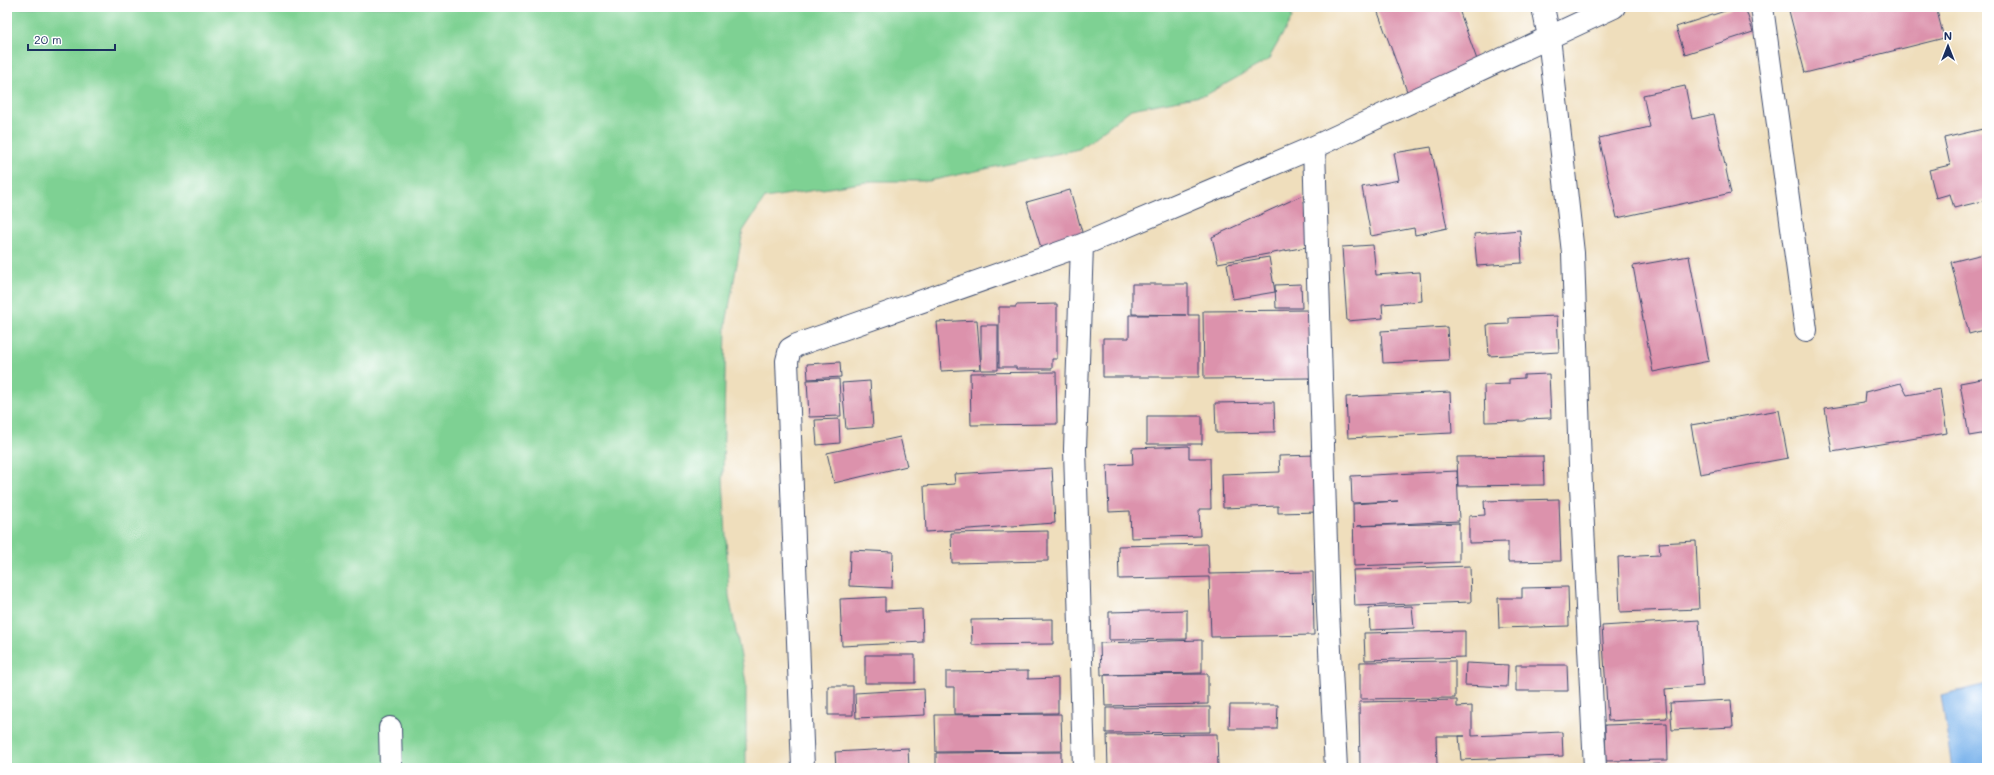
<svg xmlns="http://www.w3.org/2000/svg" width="1994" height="775" font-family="Mali,sans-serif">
<rect width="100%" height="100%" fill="#fff"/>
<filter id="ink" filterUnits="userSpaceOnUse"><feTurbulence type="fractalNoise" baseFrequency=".025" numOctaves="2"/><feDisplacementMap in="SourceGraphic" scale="8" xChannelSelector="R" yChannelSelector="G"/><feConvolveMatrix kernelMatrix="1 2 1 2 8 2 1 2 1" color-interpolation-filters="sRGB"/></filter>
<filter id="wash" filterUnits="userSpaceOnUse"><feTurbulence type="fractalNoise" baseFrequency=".012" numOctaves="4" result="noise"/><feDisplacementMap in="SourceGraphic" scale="16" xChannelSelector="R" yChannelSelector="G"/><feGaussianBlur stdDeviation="0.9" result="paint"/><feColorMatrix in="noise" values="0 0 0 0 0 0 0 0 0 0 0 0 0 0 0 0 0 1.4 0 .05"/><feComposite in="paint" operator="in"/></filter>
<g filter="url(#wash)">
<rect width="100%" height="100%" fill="#efdebc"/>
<path fill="#7ed193" stroke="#4c8078" d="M7 7H1290L1292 18 1268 60 1206 95 1131 109 1079 149 929 181H873L765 198 743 231 726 324 723 477 729 596 746 682V768H7Z"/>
<path fill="#7cb4ec" stroke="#4c72a5" d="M1987 684V768H1952L1941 695Z"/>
<g id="blocks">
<path fill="#dc92ac" d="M1376 7H1458L1480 68 1408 94Z
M1737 7H1745L1753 32 1685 54 1676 27Z
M1788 7H1936L1944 38 1805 73Z
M1685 86 1692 119 1714 114 1731 193 1617 218 1599 138 1650 127 1643 95Z
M1987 128V200L1954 208 1950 194 1936 198 1929 170 1950 165 1944 138Z
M1431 147 1447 228 1415 235 1414 228 1371 236 1362 187 1399 180 1394 153Z
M1070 190 1084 239 1042 251 1027 202Z
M1303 195 1312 246 1218 263 1212 237Z
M1520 230 1522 263 1477 266 1474 234Z
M1373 245 1376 275 1420 272 1422 301 1382 304 1383 318 1347 321 1342 247Z
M1987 253V329L1969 334 1951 262Z
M1689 256 1709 361 1653 372 1633 266Z
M1269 257 1275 292 1233 299 1227 264Z
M1132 284H1188V315H1199V377H1103V338H1129V315H1186L1132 314Z
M1301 284 1302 308H1276L1275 285Z
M1057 304V359H1052V369H1016V367H999V307H1016V305Z
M1309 310 1310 378 1204 379 1203 311Z
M1557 316 1559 352 1489 356 1487 325 1509 324V318Z
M977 320 981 369 941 371 937 322Z
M981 325H998V370H981Z
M1447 327 1449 360 1383 363 1381 331Z
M840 362 841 377 808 379 807 364Z
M1056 372 1057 424 971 425 970 373Z
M1549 374 1551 418 1527 419 1524 421 1485 422 1484 385 1509 384V379L1524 378V375Z
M1987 378V433L1969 436 1960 383Z
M839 379 841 416 809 417 807 380Z
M870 381 873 427 846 429 842 383Z
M1901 383 1907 395 1940 389 1947 433 1832 452 1825 408 1864 402 1865 392Z
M1450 392 1452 433 1348 438 1346 397Z
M1274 402 1275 432 1216 433 1215 403Z
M1779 410 1788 458 1700 474 1691 425Z
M1147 416H1202V444H1147Z
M839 419 840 443 817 445 815 420Z
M900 437 907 466 834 483 827 453Z
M1189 446V458H1210L1211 509H1199L1200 536 1131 538 1130 511 1109 512 1107 465 1133 464 1132 448Z
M1317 455 1319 512 1278 513V506L1223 508 1222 474 1280 472 1279 456Z
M1543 456 1544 485 1458 486 1457 457Z
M1052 468 1055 523 926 532 924 486 955 484 954 474Z
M1457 471 1459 521 1357 526 1459 523V562L1354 566 1353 504 1398 501 1352 503 1351 476Z
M1559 499 1561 561 1508 562V542L1469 543V516L1485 515 1484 501Z
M1048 531V561L952 563 951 533Z
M1696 541 1699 609 1620 612 1618 557 1660 555 1659 543Z
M1208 544 1209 574 1313 572 1314 635 1211 637 1209 577 1119 579 1118 546Z
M850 550 893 552 892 588 849 586Z
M1470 566 1471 602 1355 606 1353 570Z
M1568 587 1569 626 1499 628 1498 598H1522V588Z
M885 597V611L922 609 923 642 842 646 840 599Z
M1412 606 1414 628 1370 630 1369 608Z
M1187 610V639L1109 640V612Z
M1053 619V644L972 645 971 620Z
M1699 620 1703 686 1665 689 1667 718 1608 721 1602 626Z
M1465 631V657L1365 660 1364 633Z
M1202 640V673L1101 675 1100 643Z
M865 655H915V683H865Z
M1455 661V698L1360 699V662Z
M1466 663 1508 665 1507 687 1465 685Z
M1516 665H1567L1568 691H1516Z
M1028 671V679L1058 678V713L954 714V687H946V672Z
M1208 674V704L1105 706 1104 675Z
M828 686H853V715H828Z
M924 689 925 715 856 718 855 693Z
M1457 700V707L1472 706V736L1562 732 1563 756 1461 760 1459 736H1465H1436L1437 765 1360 767 1359 702Z
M1731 700 1733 727 1672 730 1670 703Z
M1230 705H1278L1277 729H1229Z
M1210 707V732L1106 733V708Z
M1061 714 1062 751 936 752 935 715Z
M1667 723 1668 760 1606 761 1605 725Z
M1217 734 1218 768H1108L1107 735Z
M908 748 909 768H836L835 752Z
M1061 752V768H936V753Z
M1666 764V768H1615V765Z"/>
</g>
</g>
<g filter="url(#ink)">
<use href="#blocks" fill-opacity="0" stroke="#3b496c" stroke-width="1"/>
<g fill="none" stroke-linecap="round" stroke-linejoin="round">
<defs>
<path id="street" d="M1543 7 1549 37 1573 253 1580 466 1595 768
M1762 7 1806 330
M1314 147 1328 611 1336 768
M1082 245 1075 449 1084 768
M390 728 391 768
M803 768 787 361 790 349 797 345 1082 245 1314 147 1614 7"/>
</defs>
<use href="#street" stroke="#3b496c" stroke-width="24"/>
<use href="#street" stroke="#fff" stroke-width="22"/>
</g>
</g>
<rect width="1994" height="775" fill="none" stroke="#fff" stroke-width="24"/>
<g transform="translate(1948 46)" stroke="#ffffff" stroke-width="3" paint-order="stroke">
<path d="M0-3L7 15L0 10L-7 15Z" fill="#1b2f5e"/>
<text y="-6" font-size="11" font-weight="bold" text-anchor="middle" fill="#1b2f5e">N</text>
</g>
<path d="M28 44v6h87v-6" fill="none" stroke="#1b2f5e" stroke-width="2"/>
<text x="34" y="44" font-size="12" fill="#1b2f5e" stroke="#ffffff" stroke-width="3" paint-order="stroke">20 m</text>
</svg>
